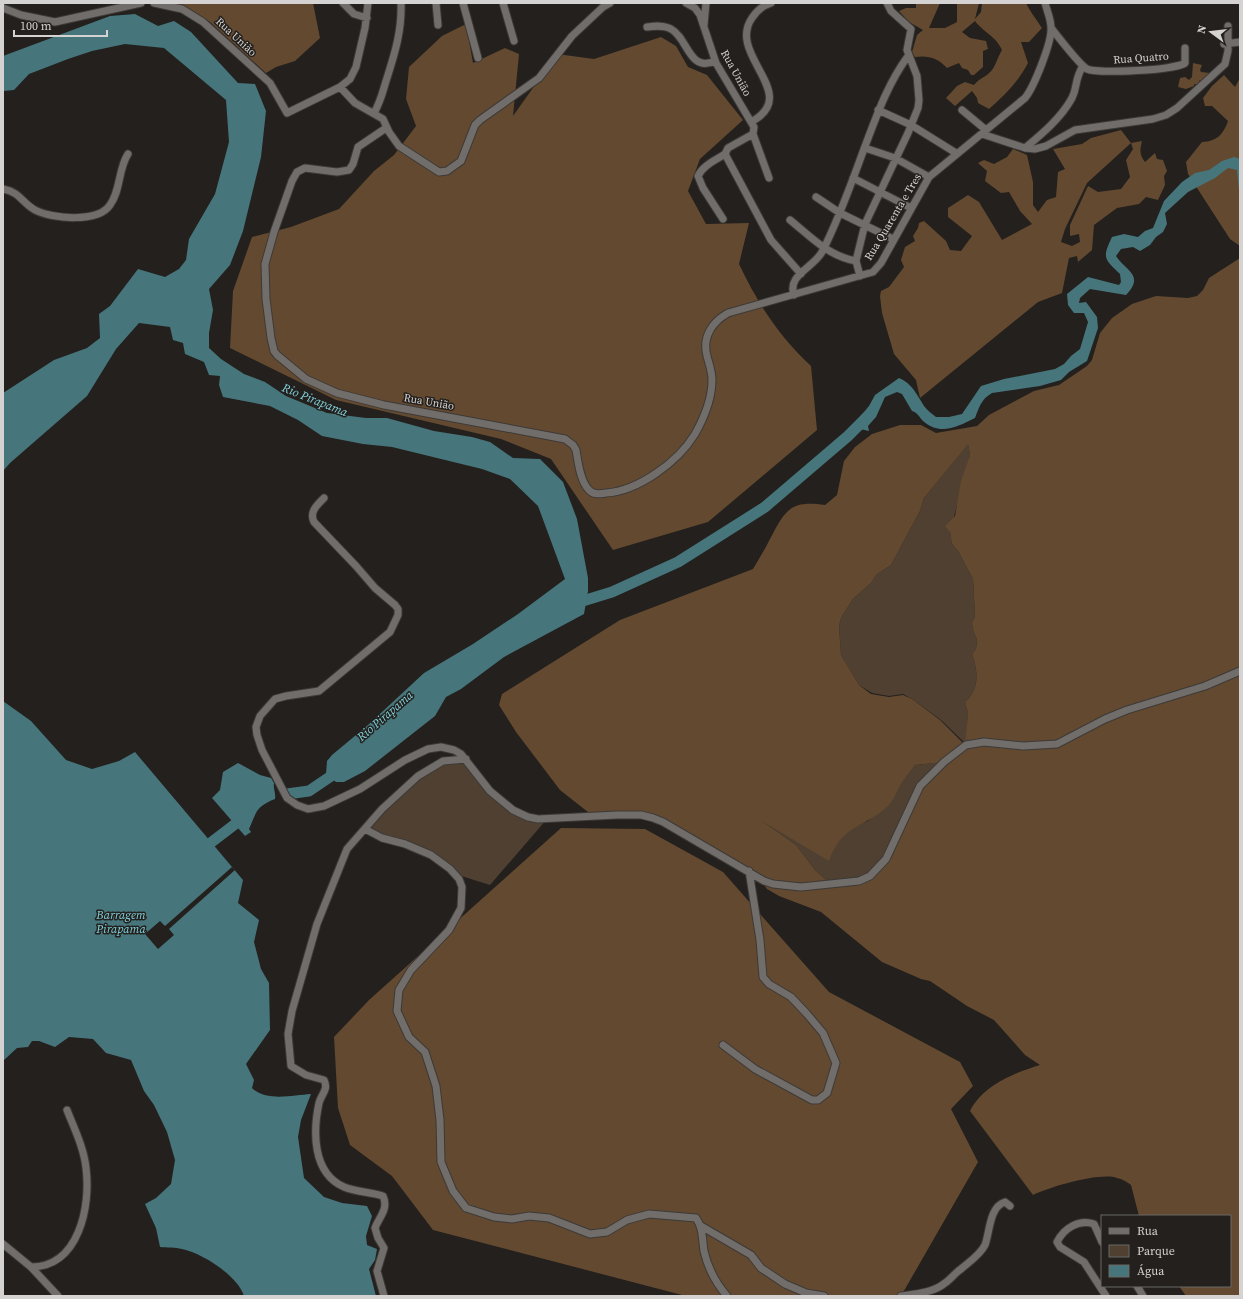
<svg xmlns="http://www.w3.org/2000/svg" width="1243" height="1299" font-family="'Source Serif 4',serif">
<rect width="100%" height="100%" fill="#23201d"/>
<path fill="#4f4031" d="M968 443 970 455 950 532 952 544 958 551 973 579 975 616 972 623 973 630 977 640 976 649 972 654C978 671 980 689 965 702L968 713 966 744 941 720 912 699 903 694 889 696 872 693 859 685 841 655 839 626 841 618 853 599 872 582 876 575 891 565 920 511 924 498Z
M461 754 512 811 547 819 490 885 455 874 431 854 366 829C395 800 423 771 461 754Z
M944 762 890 851 870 876 831 884 816 871 796 845 753 815 833 848C843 835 852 826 868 821L915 765Z"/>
<path fill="#634930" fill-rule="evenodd" d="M164 3H313L320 38 295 61 276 67 266 73 210 22 190 9 176 8Z
M916 3H940L929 28H945L957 22V3H979L975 19 981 12 982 3H1026C1028 8 1038 22 1042 28L1029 42H1021L1028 63C1018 82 1005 95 989 109L978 103 977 98 972 91 955 106 946 98 957 86 965 82 974 85C979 78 987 77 992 70 996 65 998 56 1002 50 995 35 984 33 975 21L962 32 970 38 986 41 988 49 983 51V67L974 75H971L968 70 962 68 959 63 947 68C938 58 928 55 915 57L912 52 917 35 923 30 909 22 899 11 906 8H916Z
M466 24 473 63 505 48 519 54 513 116 557 54 594 59 661 37 676 46 688 67 707 75 743 120 700 159 688 191 706 224 749 223 739 264C758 304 779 336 811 366L817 430 708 522 613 550 551 459 501 439 336 400 230 348 233 291 252 237 291 227 339 209 374 171 394 155 416 126 406 99 409 67 442 36Z
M1193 63 1202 65 1200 70 1201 72 1210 73 1201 81 1199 80 1200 82 1198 85 1194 84V86L1186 89 1178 87 1180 78 1185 77 1189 80 1192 77Z
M1224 75 1235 87 1240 78V246L1230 239 1188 174 1186 162 1202 142C1217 141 1223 135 1228 121L1212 106H1205L1203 98 1212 86Z
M1121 130 1131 143 1142 141C1140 150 1139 154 1145 162L1155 153 1157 159 1163 160 1167 171 1164 176 1165 185 1158 200 1146 197 1139 204 1117 208 1094 225 1092 250 1078 262 1077 256 1069 258 1062 293 1038 302 920 398 916 380 894 354 882 313 880 296 881 291 889 287 904 267 901 260 905 247 915 241 913 236 918 228 919 223 924 221 946 241 950 250 961 251 972 236 948 217V208L968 195 979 202 1002 240 1032 224 1020 211 1009 192 1001 193 985 181 987 171 978 163 984 160 994 164 1007 157 1013 149 1027 155 1033 182V205L1038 212 1047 200 1056 197 1058 172 1065 169 1053 149 1082 144 1091 138ZM1131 143 1133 149 1126 160 1130 177 1121 189 1098 192 1088 186 1070 225V236L1079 234 1080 242 1072 246 1061 242 1065 229 1087 183Z
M1240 258V1296H1186L1179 1286H1230V1216H1139L1131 1185C1127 1182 1122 1179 1117 1178 1100 1172 1050 1187 1033 1195L970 1111C983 1085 1014 1073 1040 1065L1025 1055 994 1020 967 1006 930 981 921 979 882 962 821 912 779 896 767 889 755 874 653 818 593 816 560 790 516 732 499 705 502 694 620 620 753 569C759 559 765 549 770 539 785 511 789 500 825 505L837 495 844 461 855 447 872 434 900 425H921L936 433 977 426 989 415 1034 391 1059 385 1087 366 1092 360 1100 333 1112 318 1132 304 1156 296 1188 298 1197 296 1203 290 1209 278ZM968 444 970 455 961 481 955 516 945 526 950 532 952 544 958 551 973 579 975 616 972 623 973 630 977 640 976 649 972 654C978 671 980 689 965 702L968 713 965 745 940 720 912 699 903 695 889 697 871 694 859 685 841 655 839 626 841 618 853 599 872 582 876 575 891 565 920 511 924 498ZM945 762 920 786 879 868 859 881 831 884 816 871 796 845 762 821 829 861C842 824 863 829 888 806 894 800 897 790 902 782 906 776 911 771 915 765Z
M561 828 645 829 723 872 829 992 960 1062 973 1086 951 1109 978 1162 901 1296H686L433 1230 392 1176 350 1145 338 1108 334 1037 369 1000Z"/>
<path fill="#46757b" d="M135 14 158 26 174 21 191 32 238 83 255 84 266 111 261 157 243 231 230 265 209 289 213 310 209 333V348L221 359 244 374 265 382 286 396 327 413 366 418H387L434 431 472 437 490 442 513 458 540 459 563 482 577 519 588 578V591L584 614 504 657 461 689 446 697 435 716 365 771 344 782H336L326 774 327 761 332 755 368 725 424 673 473 644 518 614 565 579 538 506 510 479 482 469 392 447 363 444 322 436 298 420 270 406 223 397 219 385 220 376 209 375 204 362 185 354 183 343 173 340 170 327 139 323 116 349 87 396 10 463 3 471V393L54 360 87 348 100 338 99 314 110 306 138 269 165 277 179 269 186 260 189 239 215 194 229 142 226 100 164 48 125 44 92 51 68 59 29 74 14 90 3 91V56L110 16Z
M1234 157 1240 159V201L1237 170 1228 168 1215 178 1188 192 1165 213 1167 224 1163 232 1156 237 1150 245 1140 251 1133 247 1121 249 1116 256C1126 271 1145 275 1126 295L1090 289 1080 298 1079 303 1086 302 1097 317 1098 328 1087 361 1069 372 1061 380 1040 386 992 393C981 399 979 408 975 418 957 427 940 436 923 421 919 417 918 413 912 411L902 394 897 392 885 397 876 417 868 426 869 431 860 429 854 424 869 406 875 395 899 378C912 383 917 395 924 406 927 410 932 414 936 417H949L962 414 981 386 1004 379 1055 369 1064 364 1071 356 1080 349 1088 322 1084 313H1074L1068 305 1067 294 1088 277 1119 285 1121 282 1120 274C1104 259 1102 258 1112 237L1124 234 1138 237 1145 231 1153 228 1164 201 1182 182 1195 173 1209 170 1222 161Z
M3 701 31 721 66 760 92 769 119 761 135 752 243 880 238 903 259 920 254 942 261 969 269 983 270 1030 246 1064 254 1080 252 1088C266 1102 293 1095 311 1094L301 1120 298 1137 304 1178 324 1197 342 1203 367 1206 372 1216 366 1236 367 1245 377 1249 375 1260 369 1269 376 1296H244C238 1276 202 1253 182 1249 175 1247 167 1248 160 1247L156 1228 145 1204 156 1198 171 1184 175 1160 167 1132 154 1105 144 1091 131 1060 106 1053 93 1039 69 1037 55 1047 39 1041H32L28 1047 17 1048 3 1061Z
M238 763 260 775 271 778 274 783C273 789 276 793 275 799 255 807 257 812 249 829L251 832 245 836 212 798 220 790 223 772Z"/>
<path fill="#23201d" d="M232 867 235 870 169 929 174 935 158 949 145 934 160 921 165 926Z"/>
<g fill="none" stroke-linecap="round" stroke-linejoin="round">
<path stroke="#46757b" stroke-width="11" d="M573 604 612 592 678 562 765 507 848 436 867 417
M287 794 309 791 340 770
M200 851 247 815"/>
<defs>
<path id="street" d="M154 3 182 9 203 22 270 83 287 113 340 87 350 79 356 67 365 28 368 3
M343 3 354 14 367 18
M436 3 438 25
M463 3 478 58
M503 3 514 41
M686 3 695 8 700 15 716 63 751 122 754 127 753 134 769 178
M3 8 21 15 55 22 141 3
M704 25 706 3
M647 27C655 26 664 25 671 29 688 38 689 73 715 61
M1052 29C1059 38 1079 64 1087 69 1097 74 1177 70 1185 63V48
M1224 44 1240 42
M340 87 355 103 383 119 389 132 399 146 439 172 447 171 461 161 475 125 480 120 539 78 572 36 603 7 610 3
M878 110 911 125 956 153
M962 110 986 130
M374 113C381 101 383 90 387 78 395 53 402 30 401 3
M751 122C803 94 726 55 752 18 757 10 762 6 771 3
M386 128 358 147 353 164 349 170 337 172 305 168 297 172 292 181 274 232 265 264 266 299 271 338 274 351 277 355 306 379 337 393 384 405 565 439 573 445 576 450C578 461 580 481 589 490 593 495 600 494 606 493 638 491 678 462 695 434 704 418 712 398 712 380 712 371 709 364 707 356 702 337 712 322 728 313L873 272 881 263 929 177 1025 98C1034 87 1052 42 1051 28 1051 19 1047 11 1045 3
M753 134 728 148 725 154 771 240 801 274
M982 134 1025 148 1035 149 1046 146 1075 130 1153 119 1166 115 1177 108 1225 64 1228 51V26
M865 148 895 158 929 177
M1025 148C1042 134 1061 118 1072 98 1078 86 1074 80 1083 66
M853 178 911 208
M3 189C20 192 22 203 35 210 52 219 98 223 110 205 121 190 118 169 128 154
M816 197 840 213 893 239
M723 219 703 188 698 176C703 165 716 160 725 154
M790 220C811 237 828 256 856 261
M860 276 856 261 865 224 908 133 918 108 919 100 917 76 907 50 911 29 891 11 887 3
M794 295C787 275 813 268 822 252 839 219 851 184 864 149 877 115 887 85 908 56
M324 498C317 505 309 512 314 522L356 566 375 588 395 605 398 609V615L390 632 319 691 286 696 275 699 260 716 256 727 257 735 262 750 287 798 297 805 308 809 324 806 360 789 405 760 428 749 441 747 454 750 461 754 490 791 513 810 528 817 538 819 617 815H641L653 818 663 822 764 881 773 884 801 887 859 881 870 876 886 859 920 786 944 762 966 745 984 742 1023 746 1057 744 1105 719 1127 710 1205 686 1240 671
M365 829 382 838 405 844 431 855 450 869 459 879 462 887 461 908 449 930 411 970 399 990 397 1011 409 1037 425 1052 436 1086 440 1120 441 1162 453 1191 466 1208 494 1217 512 1219 529 1216 549 1218 590 1234 607 1232 627 1220 649 1214 696 1218C703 1228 702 1238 704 1251 708 1269 715 1282 727 1296
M723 1045 755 1069 812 1100H818L827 1093 836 1063 823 1033 807 1014 791 997 769 984 763 977 760 940 749 871
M701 1226 751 1255 761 1268 785 1284 806 1293 824 1296
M1102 1242 1094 1224C1079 1219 1064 1228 1057 1242L1060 1247 1084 1262 1106 1296
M3 1244 31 1267 58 1296
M31 1267C79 1267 91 1206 86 1168 84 1148 74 1128 67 1110
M1137 1286 1143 1296
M384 1296 377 1271 384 1248 378 1238 375 1228C379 1217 389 1209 383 1196 370 1192 356 1192 344 1187 312 1173 313 1131 319 1103 321 1094 329 1090 324 1080L306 1075 291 1066 288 1034 292 1011 317 924 347 849 382 809 418 776 443 761 466 759
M901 1296C915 1294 933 1293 945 1283 951 1279 955 1273 961 1269 969 1262 980 1255 985 1245 990 1232 989 1207 1005 1202L1010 1206"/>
</defs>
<use href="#street" stroke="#3c3a38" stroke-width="9"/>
<use href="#street" stroke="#716d6a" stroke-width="7"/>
</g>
<g text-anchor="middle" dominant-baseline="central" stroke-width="3" stroke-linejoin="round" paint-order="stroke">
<g font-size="11" fill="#d5d3d1" stroke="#23201d">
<text transform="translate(236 37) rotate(43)">Rua União</text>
<text transform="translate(1141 58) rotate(-4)">Rua Quatro</text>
<text transform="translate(736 73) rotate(61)">Rua União</text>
<text transform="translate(893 217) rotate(-59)">Rua Quarenta e Tres</text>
<text transform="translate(429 402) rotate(10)">Rua União</text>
</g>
<g font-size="12" font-style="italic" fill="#80d2dd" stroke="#23201d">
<text transform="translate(315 400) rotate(22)">Rio Pirapama</text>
<text transform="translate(385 716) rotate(-41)">Rio Pirapama</text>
<text x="121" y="915">Barragem<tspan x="121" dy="14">Pirapama</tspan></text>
</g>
</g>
<rect width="1243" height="1299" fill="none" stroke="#d5d3d1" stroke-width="8"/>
<rect x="1101" y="1215" width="130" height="72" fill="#23201d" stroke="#6a6865"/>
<rect x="1109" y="1228" width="20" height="6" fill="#716d6a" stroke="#6a6865"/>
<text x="1137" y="1235" font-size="12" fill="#d5d3d1">Rua</text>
<rect x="1109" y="1245" width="20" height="12" fill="#4f4031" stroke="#6a6865"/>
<text x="1137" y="1255" font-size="12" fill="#d5d3d1">Parque</text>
<rect x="1109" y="1265" width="20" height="12" fill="#46757b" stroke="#6a6865"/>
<text x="1137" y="1275" font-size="12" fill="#d5d3d1">Água</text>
<g transform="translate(1211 32) rotate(285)" stroke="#23201d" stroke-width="3" paint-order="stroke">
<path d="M0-3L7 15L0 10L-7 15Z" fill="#d5d3d1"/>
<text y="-6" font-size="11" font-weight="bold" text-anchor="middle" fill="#d5d3d1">N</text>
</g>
<path d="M14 30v6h93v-6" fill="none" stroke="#d5d3d1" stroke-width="2"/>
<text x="20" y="30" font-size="12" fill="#d5d3d1" stroke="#23201d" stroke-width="3" paint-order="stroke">100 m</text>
</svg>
